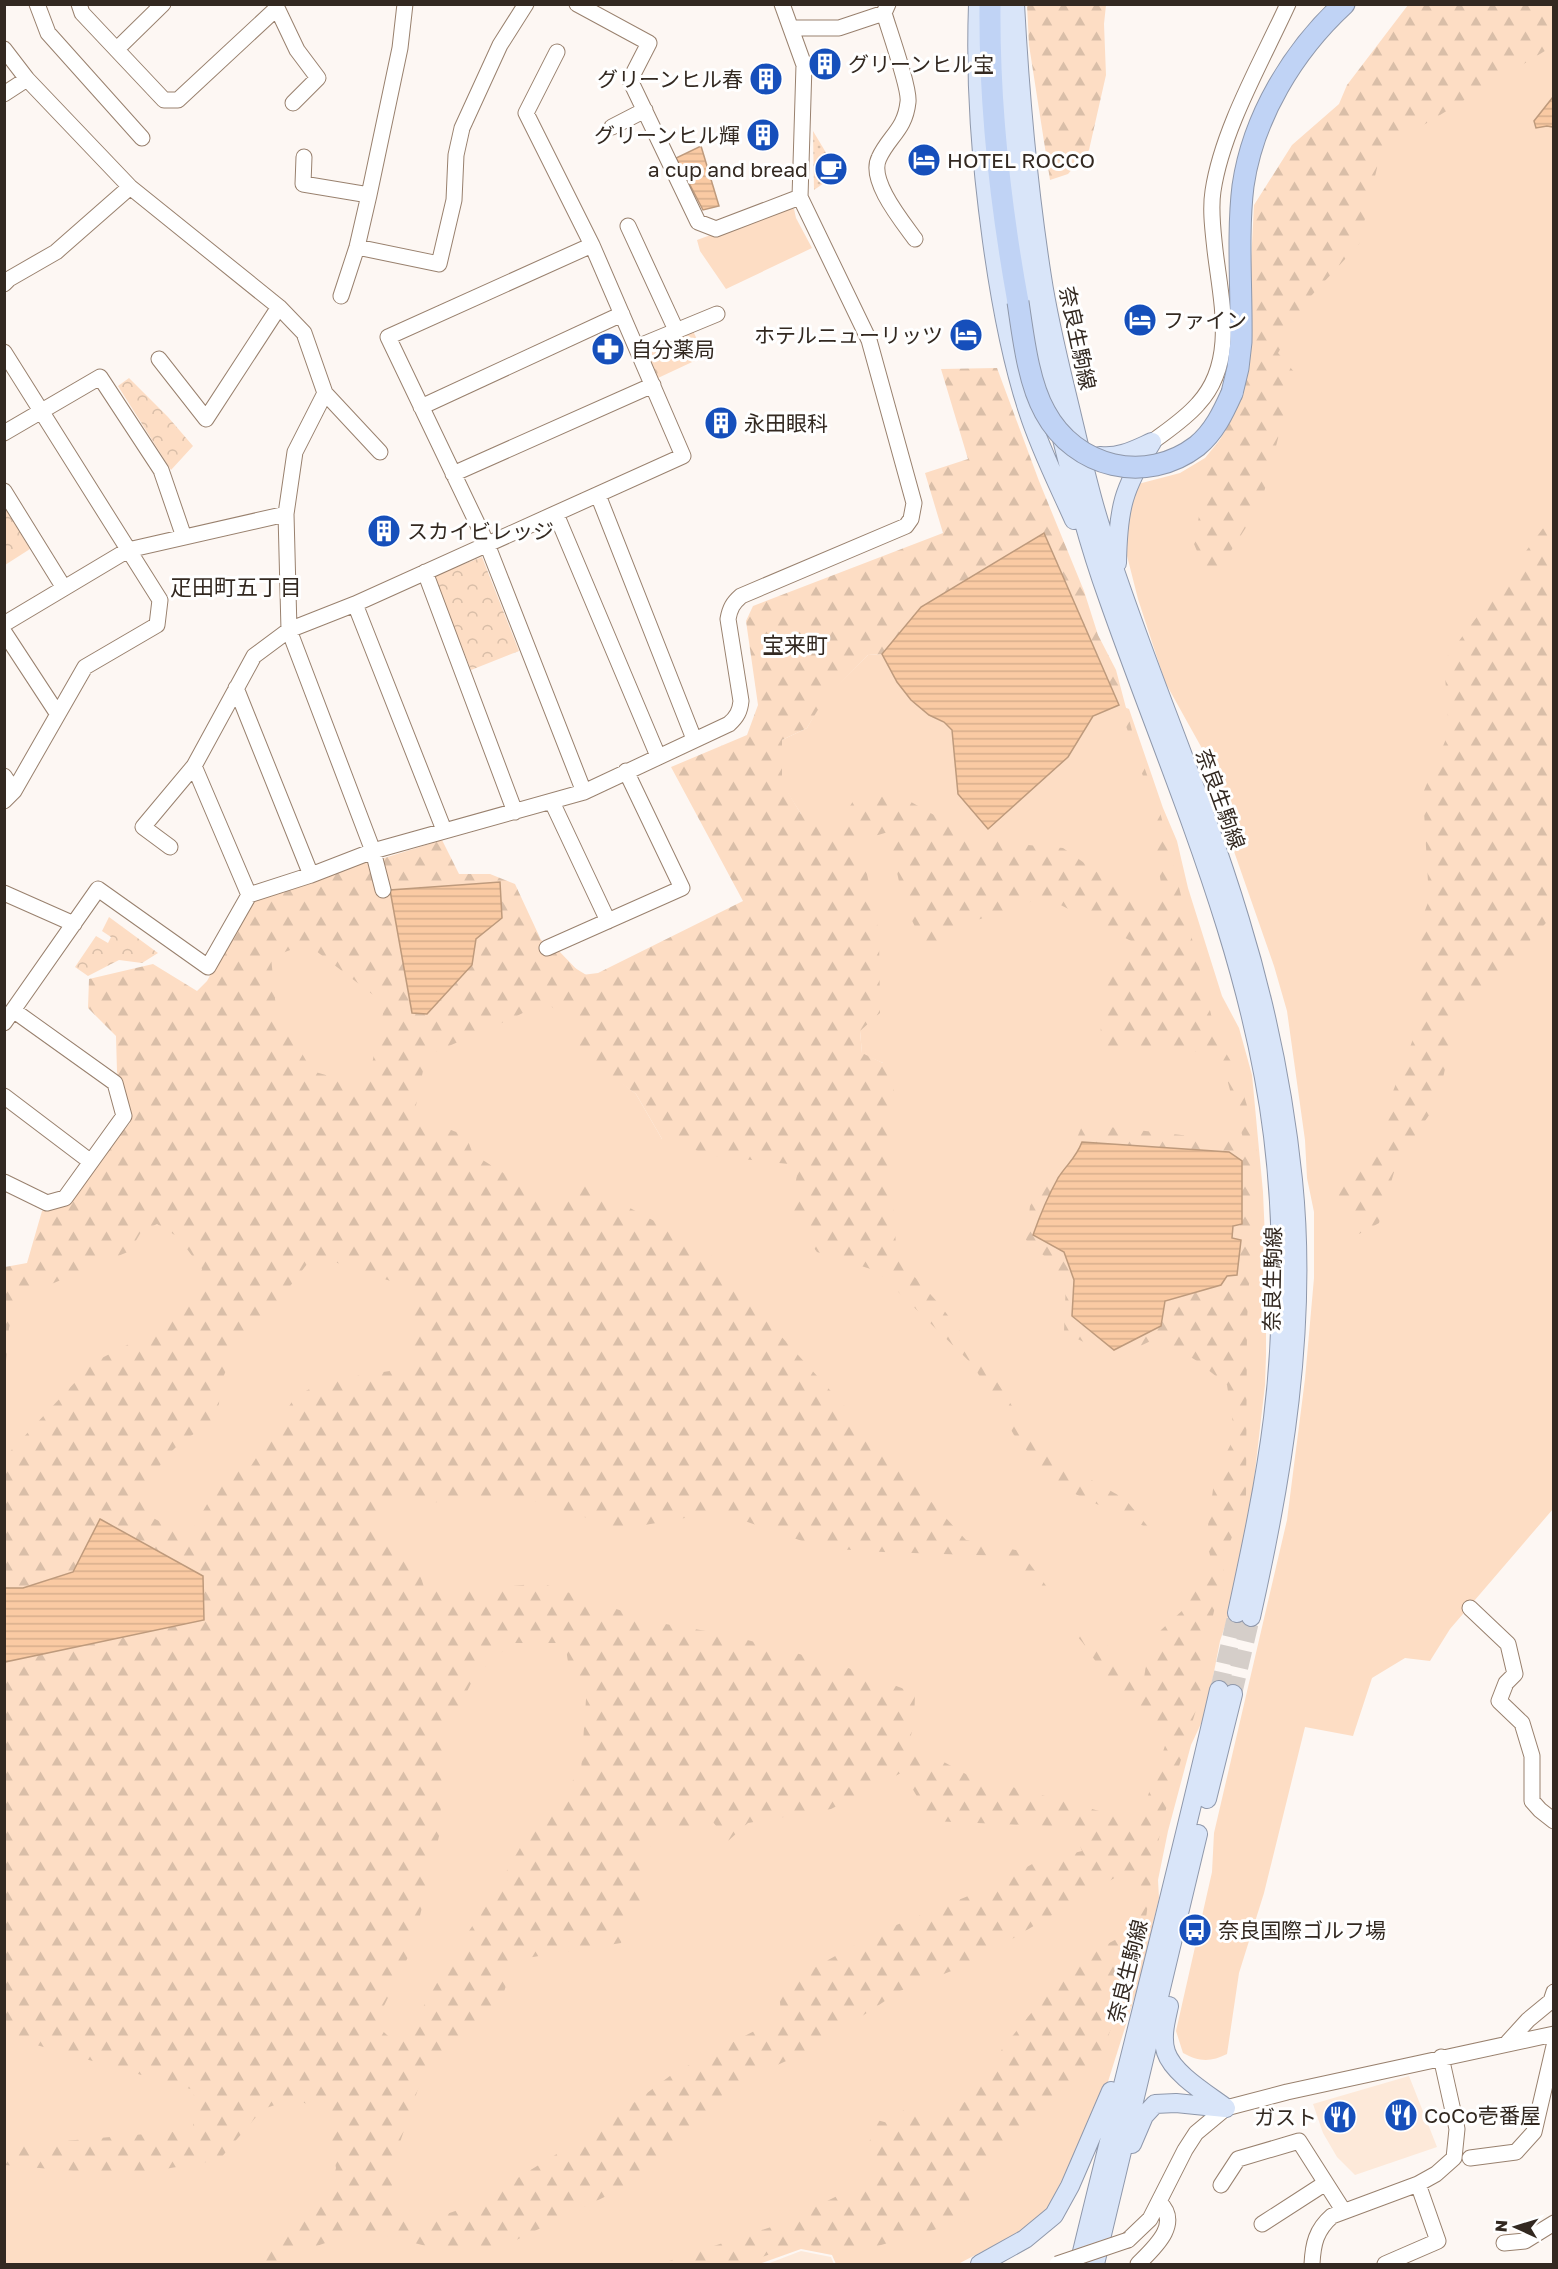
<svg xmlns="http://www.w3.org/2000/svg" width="1558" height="2269" font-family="'Golos Text','Noto Sans JP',sans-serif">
<defs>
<pattern id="forest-firs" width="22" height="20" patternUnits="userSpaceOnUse" patternTransform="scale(1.5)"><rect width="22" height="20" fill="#fdddc4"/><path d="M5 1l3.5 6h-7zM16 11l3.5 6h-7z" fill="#d9bea8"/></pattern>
<pattern id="park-crowns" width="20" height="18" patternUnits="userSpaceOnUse" patternTransform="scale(1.5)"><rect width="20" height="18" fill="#fdddc4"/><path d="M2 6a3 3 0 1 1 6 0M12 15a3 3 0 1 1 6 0" fill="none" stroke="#d9bea8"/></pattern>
<pattern id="garden-dots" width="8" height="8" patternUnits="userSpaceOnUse" patternTransform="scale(1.5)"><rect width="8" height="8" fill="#fdddc4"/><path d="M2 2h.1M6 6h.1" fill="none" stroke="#d9bea8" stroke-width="1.8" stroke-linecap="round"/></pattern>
<pattern id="water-rules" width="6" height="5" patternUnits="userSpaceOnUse" patternTransform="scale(1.5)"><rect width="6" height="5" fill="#facaa3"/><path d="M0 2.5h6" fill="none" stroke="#d7ae8c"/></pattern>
</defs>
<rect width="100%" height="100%" fill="#fdf7f3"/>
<path fill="#fde9d9" d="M1409 2076 1437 2147 1355 2175 1337 2157 1323 2133 1313 2104Z
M801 2251 831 2257 834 2264H767Z"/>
<path fill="#fdddc4" d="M1553 5V1509L1450 1629 1430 1661 1405 1658 1372 1678 1353 1736 1305 1727 1264 1893 1239 1973 1227 2054C1211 2062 1199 2062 1183 2053L1176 2031 1212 1872 1214 1833 1287 1520 1305 1379 1314 1278V1212L1307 1178 1305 1140 1287 1011 1274 966 1229 837 1204 752 1165 682 1138 599 1124 544 1127 513 1138 484 1180 473 1205 458 1232 425 1373 94Z
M786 207 794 209 796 218 812 248 726 289 700 251 697 240Z
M882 654 897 682 929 715 944 722 952 730 958 794 1068 757 1093 716 1119 705 1129 709 1163 808 1177 841 1188 888 1222 996 1239 1028 1252 1075 1263 1192 1265 1239 1262 1288 1266 1320V1355L1265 1385 1250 1514 1229 1614 1220 1641 1206 1713 1191 1745 1168 1831 1158 1880 1159 1898 1140 1980 1106 2088 1092 2122 1046 2211 1026 2229 958 2264H836L832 2255 801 2249 759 2264H5V1290L117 1187 251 907 366 861 372 890 512 929 596 981 611 1074 636 1094 662 1139 883 1063 862 1054 860 1031 801 814 781 782 782 740 807 728 824 698 868 655Z"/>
<path fill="url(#forest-firs)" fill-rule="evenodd" d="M1027 5H1106L1104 24 1106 75 1089 150 1068 174 1050 180 1029 45Z
M1408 5H1553V46L1381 151 1359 244 1311 296 1278 353 1295 373 1261 504 1218 571 1205 570 1194 544 1209 460 1234 414 1250 354V282L1254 205 1292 145 1339 104 1347 85Z
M997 368 1039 481 1084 591 1098 635 1116 670 1134 738 1160 812 1217 1038 1236 1070 1257 1138 1247 1321 1246 1501 1230 1542 1205 1650 1202 1690 1164 1816 1154 1861 1144 1932 1130 1981 1101 2054 1062 2096 973 2183 965 2221 839 2257 834 2251 801 2243 743 2264H660L780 2224 878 2176 865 2154 877 2120 888 2123 910 2105 933 2125 966 2101 1005 2045 1073 1962 1132 1931 1140 1895 1121 1874 1012 1939 990 1956 900 1991 829 2038 793 2058 734 2084 627 2186 506 2245 438 2249 363 2230 305 2250 292 2264H256L331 2189 336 2168 329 2126 316 2107 293 2099 263 2109 219 2160 116 2177 85 2172 5 2165V2146L193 2130 194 2090 5 2036V1662L204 1619 203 1576 73 1572 23 1588H5L4 1458 94 1362 133 1342 196 1291 202 1269 178 1237 157 1224 141 1232 130 1251 49 1285 15 1307 9 1328 6 1361 5 1363V1267L27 1263 42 1211 72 1200 100 1159 130 1123 117 1072 116 1036 88 1008 89 979 153 964 197 991 207 981 252 899 442 840 459 874H490L515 884 541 940 557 949 582 975 598 973 743 901 671 767 747 735 758 705 746 621 753 606 943 533 925 473 968 459 941 369ZM921 607 1119 705 1154 809 1155 849 1161 883 1158 898 1144 905 1063 848 1016 844 973 837 904 798 857 795 838 825 801 814 782 782V740L807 728 825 698 868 655 882 654ZM888 832 904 904 930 958 974 921 1045 897 1135 943 1106 979 1099 1047 1220 1053 1244 1142 1083 1124 1072 1149 1056 1167 1030 1206 1026 1240 1050 1261 1066 1281 1064 1332 1115 1358 1159 1337 1197 1361 1227 1385 1235 1436 1215 1475 1206 1540 1211 1559 1184 1609 1161 1630 1148 1653 1143 1684 1115 1651 1071 1619 1020 1551 966 1540 779 1334 705 1248 583 1183 550 1202 473 1154 466 1136 414 1115 426 1056 513 1018 544 1002 581 1026 574 1048 636 1094 662 1139 713 1156 799 1165 789 1215 817 1252 877 1271 973 1365 1014 1435 1056 1485 1150 1529 1125 1499 1072 1469 1027 1430 992 1374 940 1305 897 1257 888 1145 894 1090 883 1063 862 1053 860 1031 880 1013 879 934 866 869 849 844ZM500 882 502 918 476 939ZM307 944 385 1004 367 1087 312 1071 276 1008 271 957ZM1082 1142 1134 1146 1241 1224 1233 1226 1221 1285 1165 1301 1073 1316 1074 1280 1064 1252 1060 1175 1077 1155ZM314 1255 408 1287 416 1367 324 1381 295 1397 251 1466 224 1475 188 1537 146 1514 148 1489 163 1460 180 1443 209 1424 219 1404 220 1384 234 1353 274 1307ZM518 1496 622 1529 719 1512 822 1548 883 1552 1003 1556 1023 1573 1083 1643 1114 1688 1169 1734 1139 1822 1009 1786 975 1779 909 1743 914 1723 915 1693 840 1665 729 1635 654 1622 541 1583 476 1590 424 1587 414 1556 376 1540 387 1499 426 1503ZM512 1643H565L569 1668 587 1685 581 1771 531 1829 488 1903 454 1953 428 1999 399 2046 375 2024 412 1949 440 1832 443 1741 474 1677ZM903 1772 931 1821 1073 1827 1082 1851 1034 1863 993 1886 879 1932 779 1987 781 2017 674 2073 601 2127 473 2205 420 2223 390 2204 395 2157 419 2086 498 2011 514 1960 621 1943 645 1893 641 1859 661 1832 713 1822 728 1841 748 1823 831 1809Z
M1553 515V915L1454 1026 1438 1102 1397 1162 1379 1223 1359 1234 1339 1209 1338 1183 1382 1152 1392 1094 1420 1021 1419 926 1429 900 1423 793 1449 732 1444 661Z"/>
<path fill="url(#park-crowns)" d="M693 331 705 356 658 378 649 357 653 348Z
M129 378 168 417 193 446 171 470 118 386Z
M5 507 30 549 5 565H4Z
M482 557 519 651 471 670 434 576Z
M109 917 158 953 142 963 119 960 88 976 75 967 96 936 108 943 111 937 102 931Z"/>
<path fill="url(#garden-dots)" d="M813 131 828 156 818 165 827 181 814 190Z"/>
<path fill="url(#water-rules)" stroke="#be9a7c" stroke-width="1.5" d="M1553 97V127L1547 126 1536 128 1534 121Z
M701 146 719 206 703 210 676 158Z
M1044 533 1119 705 1093 716 1068 757 988 829 958 794 952 730 944 722 929 715 911 700 897 682 882 654 921 607Z
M500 882 502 918 476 939 472 965 427 1014 412 1013 390 890Z
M1082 1142 1229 1152 1242 1161V1224L1233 1226 1232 1238 1241 1240 1237 1275 1227 1276 1221 1285 1165 1301 1161 1326 1114 1350 1072 1316 1074 1280 1064 1252 1033 1235C1040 1215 1048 1196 1058 1178 1067 1164 1076 1158 1082 1142Z
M100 1519 203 1576 204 1620 5 1662V1588H23L73 1572Z"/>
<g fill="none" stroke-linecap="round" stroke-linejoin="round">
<path stroke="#d5cec9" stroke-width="18" stroke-dasharray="18 9" stroke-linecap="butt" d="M1219 1690 1237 1613
M1233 1694 1251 1617"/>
<defs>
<path id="minor" d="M37 4 48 33 142 138
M79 4 82 13 164 100H178L277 8 276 4
M577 4 649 43 630 80 698 222 716 229 800 197
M888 4 884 13C889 30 910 89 908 102 905 130 889 136 879 158 868 180 902 221 915 239
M277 8 297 50 318 78 293 103
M792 28H839L884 13
M4 49 27 79 130 187 279 307 304 333 325 393 295 452 286 514 289 630 373 851 383 890
M117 49 163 4
M4 94 27 79
M612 127 645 110
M304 157 303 184 369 195 400 48 405 4
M628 226 676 330
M357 247 439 264 454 200 456 155 462 128 500 45 526 4
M4 284 9 279 56 252 130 187
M341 296 357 247 369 195
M637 347 717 314
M4 352 160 600 157 625 85 667 14 791 4 801
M159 359 206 419 279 307
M325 393 380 452
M421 407 622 314
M4 433 100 377 161 470 184 537
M1152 442C1168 430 1185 419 1198 404 1237 362 1221 301 1215 250 1213 231 1210 210 1213 191 1222 130 1262 61 1288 4
M453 474 653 385
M4 491 64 588
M598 495 694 739
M556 514 658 756
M425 572 515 812
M355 604 444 830
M4 624 128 550 286 514
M4 632 57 713
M236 688 311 875
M194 766 249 895
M4 776 14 791
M584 792 487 544 388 337 592 245
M552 802 608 921
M170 847 143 827 194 766 254 656 289 630 355 604 683 456 592 245 526 113 557 52
M4 893 74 924
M547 948 682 888 626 771
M4 1023 98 889 208 967 249 895 311 875 373 851 584 792 729 724C737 717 740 711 741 701L728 619C730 608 733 603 741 596L906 526 911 519 914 503 869 340 800 197 804 65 782 4
M4 1096 91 1162
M4 1182 47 1203 65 1198 124 1116 115 1083 13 1010
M1470 1608 1508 1644 1515 1674 1506 1683 1499 1701 1522 1723 1532 1756V1801L1540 1810 1554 1821
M1508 2042 1528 2020 1551 2001 1554 1992
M1470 2158 1516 2152 1534 2132 1554 2046
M1221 2185 1238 2159 1299 2141 1343 2210
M1262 2224 1324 2184
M1128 2240 1150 2219 1185 2150 1196 2133 1226 2108 1287 2092 1554 2034
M1504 2243 1525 2241 1554 2223
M1138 2264C1154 2248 1182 2224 1159 2202
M1312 2264C1313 2244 1316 2230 1332 2216L1418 2184 1436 2174 1454 2158 1457 2129 1441 2057
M1385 2264 1438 2241 1418 2184"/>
<path id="major" d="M978 4C975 87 981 160 992 241 1000 299 1010 356 1028 411 1040 449 1058 484 1074 520
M1001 4C1004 148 1026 292 1060 431 1074 487 1088 543 1108 598 1170 775 1250 948 1273 1136 1284 1225 1284 1329 1273 1418 1265 1483 1251 1548 1237 1613
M1015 4C1020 96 1028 187 1042 277 1049 324 1061 370 1072 416 1081 453 1089 491 1101 528 1142 660 1200 787 1240 920 1266 1005 1284 1092 1293 1180 1308 1326 1283 1475 1251 1617
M1100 456C1120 458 1134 450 1152 442 1123 489 1118 508 1117 563
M1207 1799 1233 1694
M1169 2006C1166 2020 1161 2037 1166 2052 1173 2074 1209 2095 1226 2108
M1132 2144 1144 2116 1155 2104 1176 2103 1225 2108
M980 2264 1025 2239 1054 2215 1070 2186 1111 2091
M1079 2264C1125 2073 1175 1882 1219 1690
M1095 2264 1198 1834"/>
<path id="highway" d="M990 4C989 105 1000 203 1018 302
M1232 393 1238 368 1241 342C1242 293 1237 235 1243 186 1253 117 1293 51 1344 4"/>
</defs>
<use href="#minor" stroke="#99816e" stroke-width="17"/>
<use href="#major" stroke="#8f98ab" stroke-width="20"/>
<use href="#highway" stroke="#8f98ab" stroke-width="23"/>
<use href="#minor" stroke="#fff" stroke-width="15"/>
<use href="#major" stroke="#d9e5f9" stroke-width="18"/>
<use href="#highway" stroke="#c0d3f5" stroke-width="21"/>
<defs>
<path id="minor-bridge" d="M1057 2264 1128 2240"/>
<path id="highway-bridge" d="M1018 302C1023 335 1028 382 1045 412 1075 468 1146 485 1197 446 1214 432 1223 413 1232 393"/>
</defs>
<use href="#minor-bridge" stroke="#99816e" stroke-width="17" stroke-linecap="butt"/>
<use href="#highway-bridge" stroke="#8f98ab" stroke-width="23" stroke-linecap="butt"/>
<use href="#minor-bridge" stroke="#fff" stroke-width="15"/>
<use href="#highway-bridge" stroke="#c0d3f5" stroke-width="21"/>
</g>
<defs>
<symbol id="building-disc" viewBox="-11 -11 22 22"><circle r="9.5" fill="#164fbb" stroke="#fff"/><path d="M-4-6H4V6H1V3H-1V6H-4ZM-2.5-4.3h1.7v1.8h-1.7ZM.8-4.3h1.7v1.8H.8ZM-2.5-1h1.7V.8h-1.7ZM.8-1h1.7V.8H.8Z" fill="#fff"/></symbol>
<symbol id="hotel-disc" viewBox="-11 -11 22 22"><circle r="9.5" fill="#164fbb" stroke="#fff"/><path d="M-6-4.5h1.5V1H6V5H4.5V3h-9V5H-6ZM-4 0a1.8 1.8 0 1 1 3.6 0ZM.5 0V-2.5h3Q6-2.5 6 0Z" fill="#fff"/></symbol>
<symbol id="cafe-disc" viewBox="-11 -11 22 22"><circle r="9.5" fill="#164fbb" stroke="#fff"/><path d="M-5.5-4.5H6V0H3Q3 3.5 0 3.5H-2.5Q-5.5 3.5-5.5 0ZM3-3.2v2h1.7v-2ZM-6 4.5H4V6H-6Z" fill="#fff"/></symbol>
<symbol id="pharmacy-disc" viewBox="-11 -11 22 22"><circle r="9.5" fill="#164fbb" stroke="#fff"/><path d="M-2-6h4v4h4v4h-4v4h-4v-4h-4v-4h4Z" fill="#fff"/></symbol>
<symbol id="bus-disc" viewBox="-11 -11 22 22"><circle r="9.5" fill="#164fbb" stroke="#fff"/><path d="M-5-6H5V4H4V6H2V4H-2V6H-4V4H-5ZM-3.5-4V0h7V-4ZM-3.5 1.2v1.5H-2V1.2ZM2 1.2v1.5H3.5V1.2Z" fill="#fff"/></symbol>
<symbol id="restaurant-disc" viewBox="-11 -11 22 22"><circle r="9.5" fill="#164fbb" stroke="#fff"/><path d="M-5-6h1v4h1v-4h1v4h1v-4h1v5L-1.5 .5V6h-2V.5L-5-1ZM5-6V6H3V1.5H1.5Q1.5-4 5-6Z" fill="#fff"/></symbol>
</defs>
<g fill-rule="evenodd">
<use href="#building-disc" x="806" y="45" width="38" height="38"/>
<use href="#building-disc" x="747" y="60" width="38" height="38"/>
<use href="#building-disc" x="744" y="116" width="38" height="38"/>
<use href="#hotel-disc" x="905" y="141" width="38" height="38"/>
<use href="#cafe-disc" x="812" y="150" width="38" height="38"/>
<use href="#hotel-disc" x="1121" y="301" width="38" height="38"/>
<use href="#hotel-disc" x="947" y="316" width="38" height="38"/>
<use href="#pharmacy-disc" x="589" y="330" width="38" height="38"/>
<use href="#building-disc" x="702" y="404" width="38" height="38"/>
<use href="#building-disc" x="365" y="512" width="38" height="38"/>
<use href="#bus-disc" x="1176" y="1911" width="38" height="38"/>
<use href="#restaurant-disc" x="1382" y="2096" width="38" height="38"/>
<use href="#restaurant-disc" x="1321" y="2098" width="38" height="38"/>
</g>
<g text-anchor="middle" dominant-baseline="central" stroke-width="6" stroke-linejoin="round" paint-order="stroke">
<g font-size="21" fill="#332921" stroke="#fff" text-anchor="start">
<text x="848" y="64">グリーンヒル宝</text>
<text x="743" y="79" text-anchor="end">グリーンヒル春</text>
<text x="740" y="135" text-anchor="end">グリーンヒル輝</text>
<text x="947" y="160">HOTEL ROCCO</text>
<text x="808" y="169" text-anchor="end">a cup and bread</text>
<text x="1163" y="320">ファイン</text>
<text x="943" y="335" text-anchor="end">ホテルニューリッツ</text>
<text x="631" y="349">自分薬局</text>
<text x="744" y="423">永田眼科</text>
<text x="407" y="531">スカイビレッジ</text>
<text x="1218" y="1930">奈良国際ゴルフ場</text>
<text x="1424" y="2115">CoCo壱番屋</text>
<text x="1317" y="2117" text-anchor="end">ガスト</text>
</g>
<g font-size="21" fill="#332921" stroke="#fff">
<text transform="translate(1078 338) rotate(78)">奈良生駒線</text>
<text transform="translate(1221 799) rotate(70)">奈良生駒線</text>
<text transform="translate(1272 1279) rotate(-89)">奈良生駒線</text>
<text transform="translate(1127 1971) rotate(-76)">奈良生駒線</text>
</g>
<g font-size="22" fill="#332921" stroke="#fff">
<text x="236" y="586">疋田町五丁目</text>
<text x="795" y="644">宝来町</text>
</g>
</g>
<rect width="1558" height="2269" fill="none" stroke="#332921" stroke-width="12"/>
<g transform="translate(1516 2227) rotate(274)" stroke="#ffffff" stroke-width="4.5" paint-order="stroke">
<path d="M0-4.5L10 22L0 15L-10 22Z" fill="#332921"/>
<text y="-9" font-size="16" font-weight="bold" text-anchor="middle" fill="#332921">N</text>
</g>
</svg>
